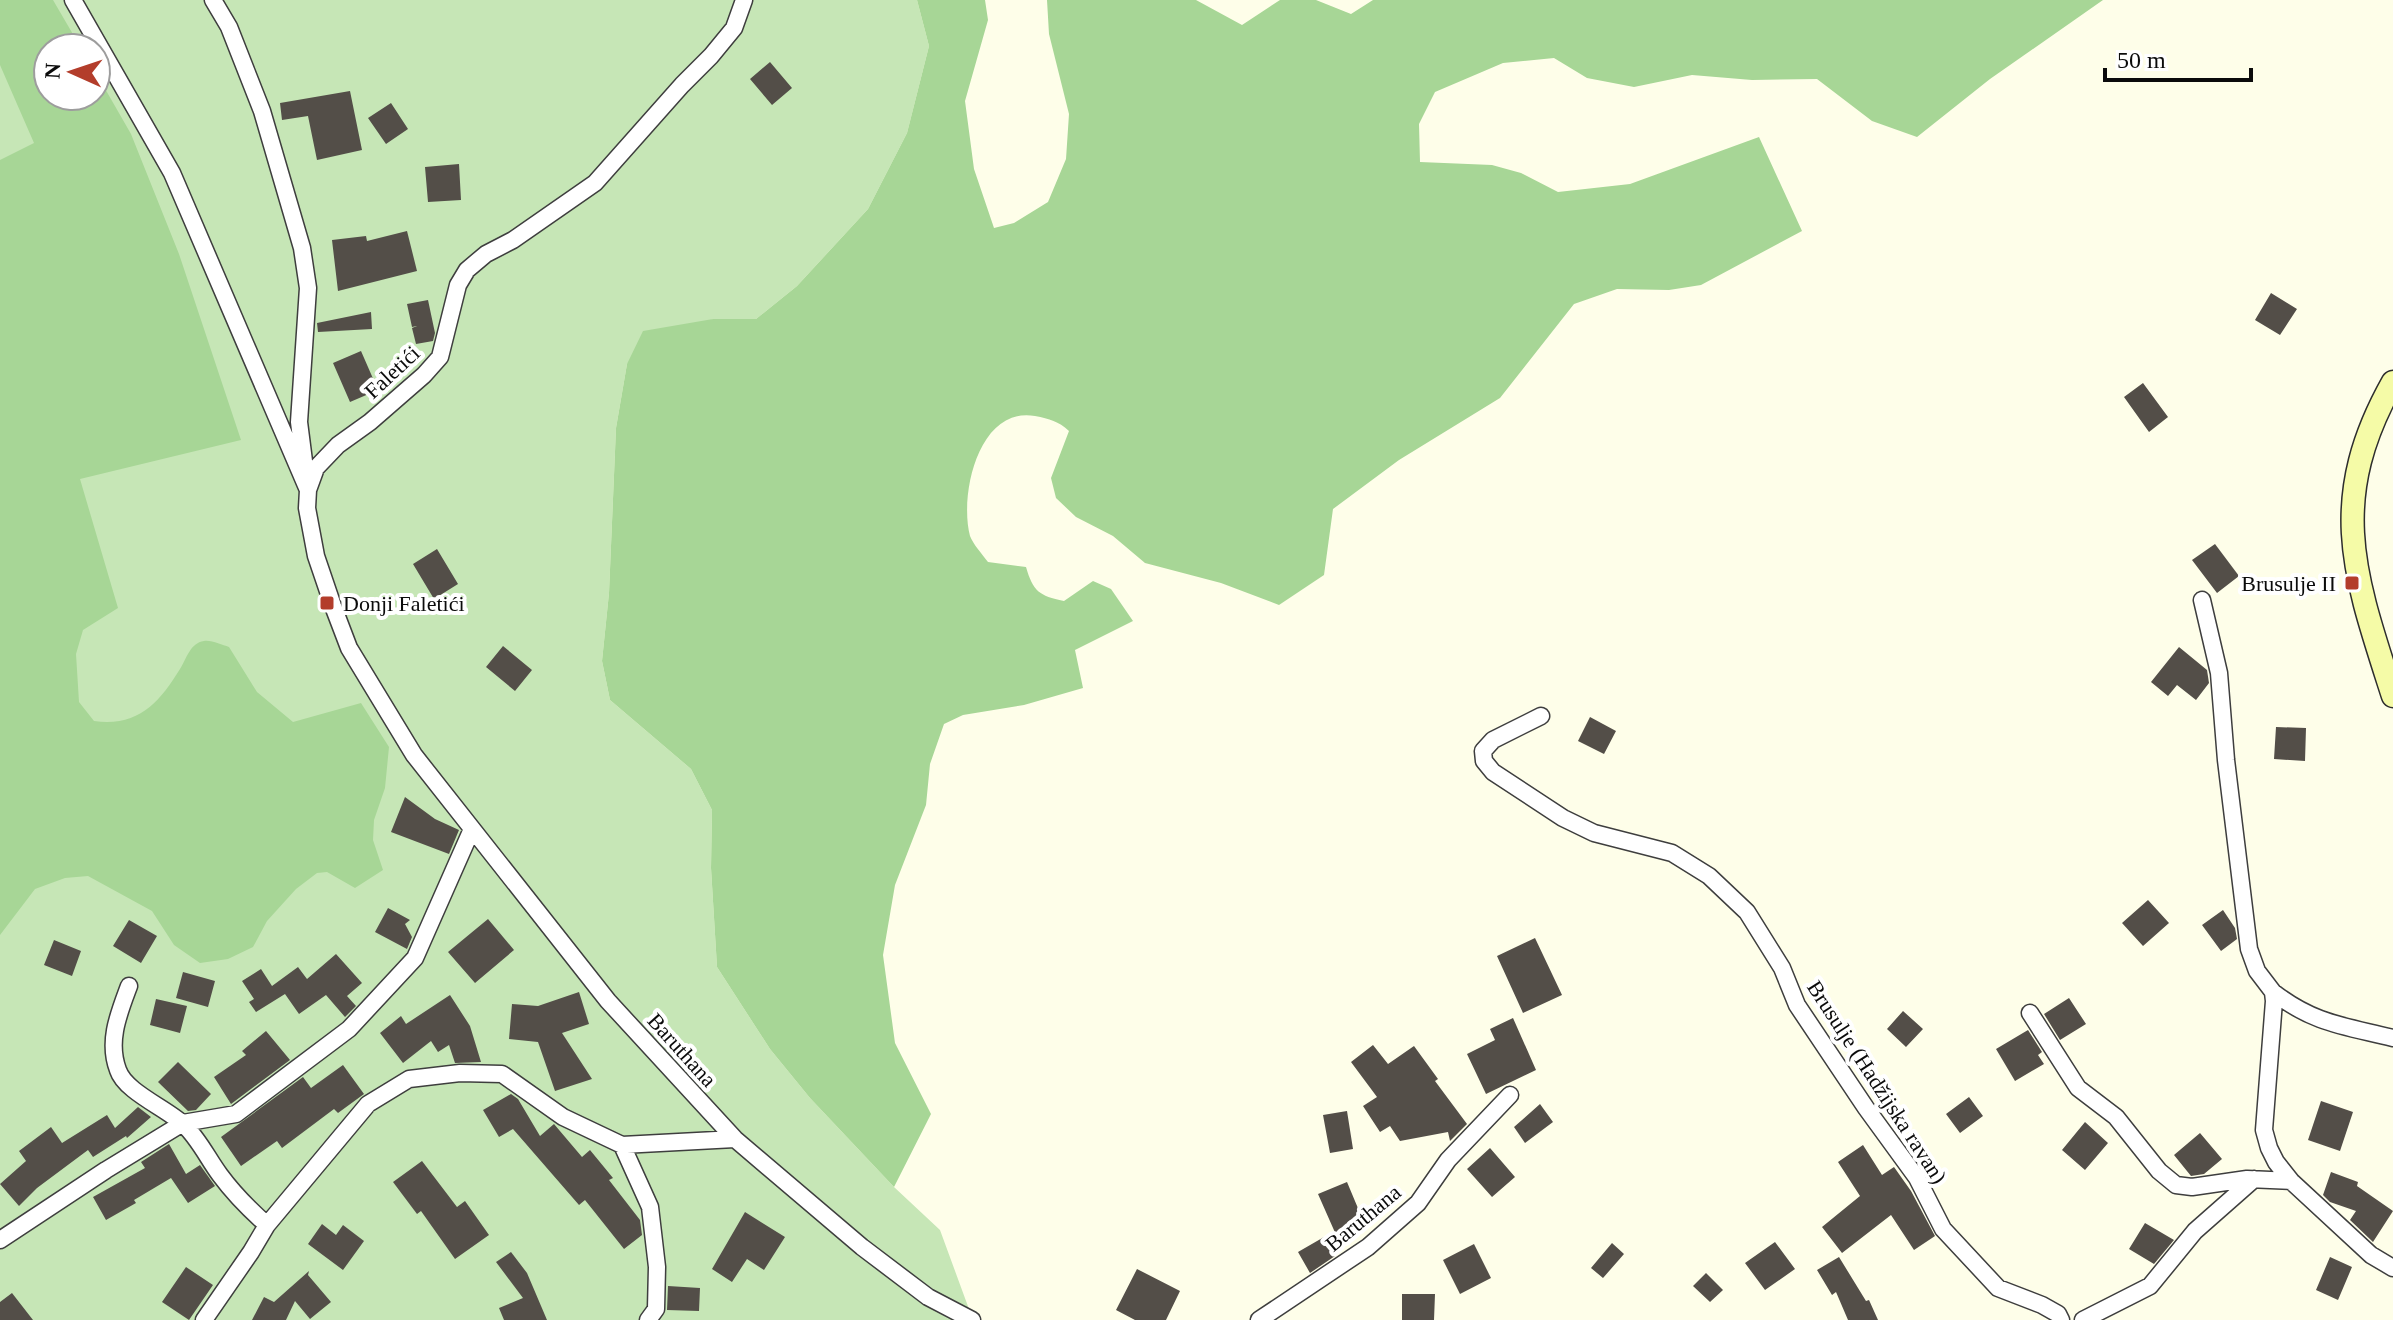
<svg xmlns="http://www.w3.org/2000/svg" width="2393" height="1320" font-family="Georgia,serif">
<rect width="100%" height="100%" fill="#fefee9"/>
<path fill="#c6e6b6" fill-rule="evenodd" d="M0 0H917L929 46 907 133 868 209 797 286 756 319H713L627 364 616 428 609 593 602 661 610 700 691 769 712 810 711 868 717 967 770 1049 810 1098 894 1187 940 1230 973 1320H0ZM48 48H96V96H48Z"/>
<path fill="#a7d696" d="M0 0H53L81 48H48V96H96V73L131 134 179 254 241 440 80 479 118 608 83 630 76 654 79 702 94 721C138 727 159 703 180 669 187 658 190 643 204 641 212 640 222 645 229 647L257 692 293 722 361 703 389 747 385 788 374 820 373 840 383 870 355 888 327 872 317 873 296 889 267 921 253 947 228 959 200 963 174 945 152 911 88 876 65 878 35 889 0 935V160L34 143 0 65Z
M917 0H985L988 20 965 101 974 169 994 228 1014 223 1048 202 1066 159 1069 114 1049 34 1047 0H1196L1242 25 1280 0H1316L1351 14 1373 0H2103L1990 79 1917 137 1872 121 1817 79 1752 80 1692 75 1634 87 1587 78 1554 58 1503 63 1435 92 1419 124 1420 162 1492 165 1521 173 1558 192 1630 184 1759 137 1802 231 1701 285 1669 290 1617 289 1574 304 1500 398 1399 460 1333 509 1324 575 1279 605 1221 583 1145 563 1113 536 1076 517 1056 498 1051 478 1069 431C1058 421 1050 419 1035 416 979 406 959 494 970 536 973 544 982 554 988 562L1026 567C1033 591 1039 596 1064 601L1093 581 1111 589 1133 621 1075 650 1083 688 1024 705 963 715 944 724 930 764 926 805 895 885 883 955 895 1043 931 1114 894 1187 810 1098 770 1049 717 967 711 868 712 810 691 769 610 700 602 661 609 593 616 428 627 364 643 331 713 319H756L797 286 868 209 907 133 929 46Z"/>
<path fill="#534e48" d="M770 62 792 88 772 105 750 79Z
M350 91 362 150 317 160 308 116 282 120 280 103Z
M391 103 408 129 386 144 368 118Z
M459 164 461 200 428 202 425 167Z
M407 231 417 271 338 291 332 240 366 236 367 241Z
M2271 293 2297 309 2280 335 2255 320Z
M428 300 435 333 433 341 416 344 412 328 417 326 412 327 407 304Z
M371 312 372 329 318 332 317 323Z
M361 351 378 390 350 402 333 363Z
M2143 383 2168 417 2149 432 2124 397Z
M2215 544 2239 576 2217 593 2192 560Z
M437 549 458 584 434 599 413 564Z
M503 646 532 670 515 691 486 667Z
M2179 647 2207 670 2209 683 2196 700 2177 685 2168 696 2151 682Z
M1590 717 1616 731 1604 754 1578 741Z
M2276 727 2306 728 2305 761 2274 759Z
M405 797 435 819 459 830 449 854 391 832Z
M2148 900 2169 923 2143 946 2122 923Z
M388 908 410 920 405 924 412 937 407 949 375 932Z
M2223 910 2235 928 2237 939 2221 951 2202 925Z
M488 919 514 950 475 983 448 952Z
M129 920 157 936 141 963 113 946Z
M1535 938 1562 995 1523 1013 1497 956Z
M54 940 81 951 72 976 44 965Z
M336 954 362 983 347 996 356 1006 345 1017 326 995 299 1014 285 994 256 1012 249 1002 254 999 242 981 261 969 272 986 298 967 307 979Z
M183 972 215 981 208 1007 176 998Z
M579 992 589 1024 562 1033 592 1079 555 1091 538 1042 509 1039 512 1004 538 1006Z
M450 995 470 1026 481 1062 455 1063 449 1045 438 1052 431 1041 403 1063 380 1033 401 1016 406 1024Z
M2069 998 2086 1024 2060 1040 2044 1014Z
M156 999 187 1006 180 1033 150 1025Z
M1903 1011 1923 1029 1906 1047 1887 1029Z
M1513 1018 1536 1070 1486 1094 1467 1054 1495 1040 1490 1029Z
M2028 1030 2042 1052 2038 1055 2044 1064 2015 1081 1996 1049Z
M266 1031 290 1060 231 1104 214 1077 246 1055 242 1051Z
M1373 1045 1388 1064 1414 1046 1438 1079 1435 1081 1467 1124 1450 1141 1448 1132 1400 1141 1390 1126 1380 1132 1363 1106 1377 1097 1351 1062Z
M178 1062 211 1094 196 1110 188 1111 158 1082Z
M343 1065 364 1094 338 1113 334 1109 282 1148 277 1141 241 1166 221 1137 303 1077 311 1088Z
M511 1094 518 1099 540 1136 554 1124 582 1157 590 1150 613 1178 609 1180 640 1220 642 1235 624 1249 585 1200 579 1205 513 1129 499 1137 483 1110Z
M1969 1097 1983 1116 1960 1133 1946 1114Z
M2321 1101 2353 1112 2340 1151 2308 1140Z
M1540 1104 1553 1122 1525 1143 1514 1127Z
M138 1107 151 1117 127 1138 126 1136 93 1157 88 1150 37 1188 19 1206 0 1184 26 1161 19 1151 51 1127 62 1143 107 1115 115 1128Z
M1347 1111 1353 1149 1330 1153 1323 1115Z
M2085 1122 2108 1143 2085 1170 2062 1150Z
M2200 1133 2222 1159 2204 1174 2191 1176 2174 1155Z
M169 1144 186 1174 200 1165 215 1186 188 1203 171 1178 134 1200 136 1203 106 1220 93 1197 145 1168 141 1162Z
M1863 1145 1882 1175 1894 1167 1911 1191 1935 1236 1914 1250 1891 1215 1842 1253 1822 1227 1860 1196 1838 1162Z
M1490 1148 1515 1177 1492 1197 1467 1169Z
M422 1161 457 1207 465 1201 489 1235 455 1259 421 1211 417 1214 393 1182Z
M2331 1172 2358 1182 2357 1186 2393 1211 2373 1242 2350 1220 2356 1211 2330 1202 2323 1195Z
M1347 1182 1365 1225 1337 1237 1318 1194Z
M745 1212 785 1237 764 1270 747 1259 732 1282 712 1269Z
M2145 1223 2174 1240 2154 1264 2129 1249Z
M322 1224 336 1235 343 1225 364 1241 343 1270 308 1244Z
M1324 1237 1335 1256 1310 1273 1298 1252Z
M1775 1242 1795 1269 1765 1290 1745 1263Z
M1612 1243 1624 1254 1603 1278 1591 1268Z
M1474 1244 1491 1278 1460 1294 1443 1260Z
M511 1252 527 1273 547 1320H504L499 1308 523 1298 496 1262Z
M1839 1257 1866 1301 1869 1300 1878 1320H1848L1836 1292 1832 1295 1817 1270Z
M2330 1257 2352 1267 2338 1300 2316 1290Z
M186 1267 213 1285 189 1320 162 1302Z
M1137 1269 1180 1291 1166 1320H1135L1116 1310Z
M309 1271 308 1275 331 1302 310 1319 295 1301 286 1320H252L264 1297 274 1302Z
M1706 1273 1723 1290 1710 1302 1693 1286Z
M668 1286 700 1288 699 1311 667 1310Z
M12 1293 33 1320H0V1302Z
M1402 1294H1435L1434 1320H1402Z"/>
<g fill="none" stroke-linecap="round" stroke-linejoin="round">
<defs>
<path id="minor" d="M73 0 172 173 308 490
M213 0 229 27 262 111 302 248 308 288 299 422 305 469
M744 0 734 28 711 56 682 85 595 183 513 240 486 254 467 270 458 285 440 357 424 375 370 422 338 445 316 468 308 490 307 508 316 556 333 606 349 648 414 755 608 1001 735 1139 862 1247 928 1297 972 1320
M2202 600 2219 673 2226 760 2249 949 2257 971 2273 992 2274 1001 2264 1130 2269 1148 2276 1162 2291 1181 2371 1255 2393 1268
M1541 716 1493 740 1483 751 1484 761 1493 772 1563 818 1594 833 1672 853 1709 876 1747 912 1782 968 1797 1005 1866 1108 1917 1178 1943 1229 1998 1288 2042 1305 2058 1314 2061 1320
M129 986C119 1013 107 1041 118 1070 125 1092 168 1109 184 1125 199 1139 208 1159 220 1175 234 1194 250 1210 267 1225
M2273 992C2314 1024 2345 1026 2393 1038
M2030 1013 2078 1088 2116 1117 2159 1171 2176 1185 2192 1187 2247 1179 2291 1181
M622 1145 650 1207 657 1267 656 1309 648 1320
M0 1240 106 1170 183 1123 236 1114 349 1029 415 958 472 829
M204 1320 251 1252 267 1225 368 1104 409 1079 460 1073 502 1074 563 1117 622 1145 735 1139
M1259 1320 1368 1247 1418 1203 1448 1160 1510 1095
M2083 1320 2150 1286 2195 1231 2254 1179"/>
<path id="secondary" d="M2393 382C2326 501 2354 575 2393 696"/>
</defs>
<use href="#minor" stroke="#3e3e3e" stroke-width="19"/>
<use href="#secondary" stroke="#2d2d2d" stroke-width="25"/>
<use href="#minor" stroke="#fff" stroke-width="16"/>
<use href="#secondary" stroke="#f5fba7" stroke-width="22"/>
</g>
<g fill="#b33d2b" stroke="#fff" stroke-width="3">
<rect x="2344" y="575" width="16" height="16" rx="4"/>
<rect x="319" y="595" width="16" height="16" rx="4"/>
</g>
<g text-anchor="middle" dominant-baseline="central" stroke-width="8" stroke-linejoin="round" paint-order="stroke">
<g font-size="22" fill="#0b0b0b" stroke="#fff">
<text transform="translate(392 372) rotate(-43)">Faletići</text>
<text transform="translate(682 1050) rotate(48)">Baruthana</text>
<text transform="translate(1877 1082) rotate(57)">Brusulje (Hadžijska ravan)</text>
<text transform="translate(1363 1218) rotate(-40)">Baruthana</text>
</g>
<g font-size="22" fill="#0b0b0b" stroke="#fff" text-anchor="end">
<text x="2336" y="583">Brusulje II</text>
<text x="343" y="603" text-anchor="start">Donji Faletići</text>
</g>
</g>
<g transform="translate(72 72) rotate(273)"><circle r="38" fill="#ffffff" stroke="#9d9d9d" stroke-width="2"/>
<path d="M0-6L14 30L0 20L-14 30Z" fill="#b33d2b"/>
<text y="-12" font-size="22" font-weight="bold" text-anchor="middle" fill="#0b0b0b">N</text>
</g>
<path d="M2105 68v12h146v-12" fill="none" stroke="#0b0b0b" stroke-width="4"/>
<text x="2117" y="68" font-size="24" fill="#0b0b0b" stroke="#ffffff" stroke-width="6" paint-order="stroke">50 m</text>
</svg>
